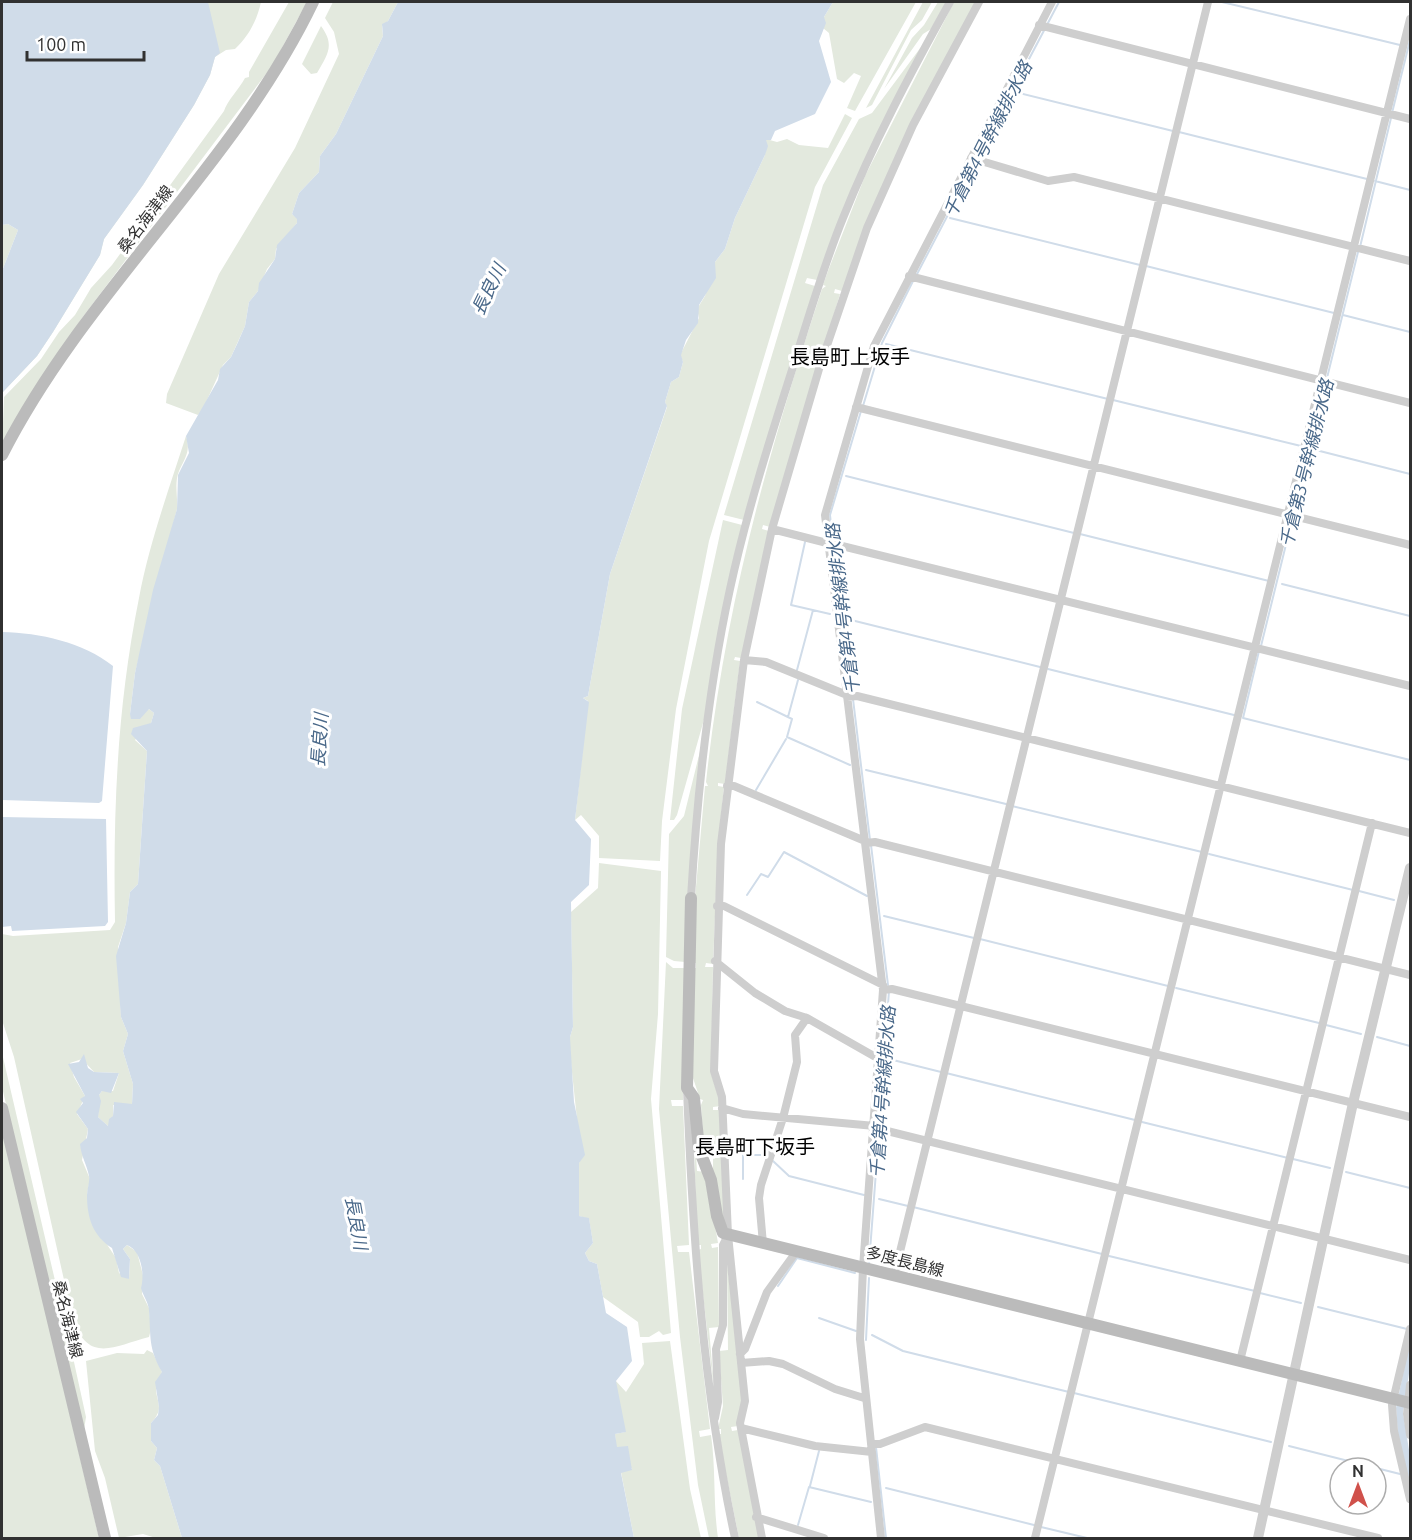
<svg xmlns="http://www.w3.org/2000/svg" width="1412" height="1540" font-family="Ubuntu,'Noto Sans JP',sans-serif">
<rect width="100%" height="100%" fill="#fff"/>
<path fill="#e3e9de" d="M204 2H261C257 20 249 36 235 49L226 50 215 57 210 75 194 105 143 185 104 239 100 255 53 332 37 356 2 393Z
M289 2H307L272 66 82 318 52 363 2 449 4 397 41 359 59 332 75 315 91 288 112 265 224 111C227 101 239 89 245 78L249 77V72Z
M333 2H398L388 21 382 26 383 36 336 134 320 156 319 172 299 193 292 214 298 219 297 223 276 249 275 259 267 269 258 291 249 302 245 326 231 357 223 365 202 411 198 415 166 403 167 394 219 274 295 148 339 54 334 32 325 18Z
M833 2H916L855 111 847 108 861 76 854 73 844 83 837 79 829 33 823 28 824 17Z
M923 2H932L922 20 911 30 872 105 866 108Z
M938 2H946L931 29 923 34 884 89 912 38 924 25Z
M954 2H976L911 124 842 291 835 289 834 293 840 294 770 527 763 525 762 529 769 531 741 658 735 657 734 660 740 661 725 784 718 783V786L724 787 718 844 713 964 706 963 705 967H713L711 1073 721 1106 713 1107V1110H721L725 1228 713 1171V1149H704L701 1105 703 1100 700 1099 691 1072 693 968H696V963H693L695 898 705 786H708L706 782C725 608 766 459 822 289L826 286 823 285 828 271 865 176Z
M321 26C335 45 328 54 317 73L311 74 302 64Z
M921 47 817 280 807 278 805 283 815 286 744 520 724 515 823 185 859 119 872 113Z
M845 114 852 118 815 187 709 541 676 709 662 821 660 861 599 858V836L581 815 575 820 588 701 583 698 588 696 610 574 667 407 665 402 671 382 679 377 683 362 680 355 699 318 697 309 705 296 715 262 725 249 735 218 765 155 766 139 777 142 787 139 799 145 828 148Z
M8 224 18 230 2 271V225Z
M186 436C191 451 185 458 179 471 174 483 178 497 177 509L135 673 130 714 141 718 142 713 149 709 154 713 151 723 135 740 147 751 138 884 130 892 126 923 118 947 121 1017 128 1034 123 1051 133 1084 132 1104 113 1105V1116L109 1127 98 1117 99 1095 102 1091H113L119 1073 94 1072 82 1059 70 1063 74 1077 85 1096 77 1114 88 1129 82 1160 90 1179 87 1194 108 1246 116 1258 119 1273 129 1279 130 1259 123 1249 127 1245 137 1252 144 1279 142 1294 149 1308 151 1329 149 1337C114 1346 89 1364 73 1320L14 1057 2 1020V934L13 936 110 930 115 922C113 811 117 707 139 598 149 544 169 489 186 436Z
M723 520 742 525 705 716 677 815 674 820H670L682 709Z
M703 739 685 962 674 961 666 957 669 834 684 816Z
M599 863 661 871 658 1014 651 1099 671 1333 663 1335 659 1331 649 1337H640L638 1322 603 1297 597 1264 589 1261 585 1253 593 1243 589 1219 579 1216V1163L581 1157 570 1053V1037L573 1027 571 912 598 888Z
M666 962 673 968H685L683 1100H671L672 1106H683L689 1245 677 1246 678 1252H689L710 1429 699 1431 700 1437 711 1435C716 1470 713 1504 718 1538H709L698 1485 680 1337 659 1109Z
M2 1053 74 1362 86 1417 83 1436 2 1087Z
M693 1105 697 1171 706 1172 718 1243 711 1244 712 1248 718 1247 719 1327 709 1328 715 1400 698 1250 701 1249V1245H697Z
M2 1127 99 1538H2Z
M727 1262 743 1402 738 1426 731 1427 732 1431 738 1430 760 1538H739L718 1434H721V1429H718L723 1406 719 1351 728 1350Z
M670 1341 690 1489 701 1538H634L621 1472 632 1469 616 1447 615 1434 625 1432 615 1380 626 1392 644 1364 642 1343Z
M147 1350 153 1353 162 1372C161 1377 156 1380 156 1385 155 1402 166 1407 151 1423V1441L157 1448 154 1460 160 1466 182 1538H156L143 1534 119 1538 105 1478 95 1451 86 1361 117 1353 144 1354Z"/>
<path fill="#d0dce9" d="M2 2H208L220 53 215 57 210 75 194 105 143 185 104 239 100 255 53 332 37 356 2 393V271L18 230 8 224 2 225Z
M398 2H833L824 17 826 23 819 41 831 82 815 114 775 131 771 140H766L768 146 765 155 735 218 725 249 715 262 716 278 699 305 698 323 686 340 681 355 683 362 679 377 671 382 665 402 667 406 610 574 588 696 583 698 589 702 575 820 591 839 589 885 571 902 573 1027 570 1037 574 1102 585 1155 579 1163V1216L589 1218 593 1243 585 1253 589 1261 597 1264 606 1313 627 1327 632 1361 616 1381 626 1432 615 1434 617 1447 628 1446 632 1470 621 1473 634 1538H182L160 1466 154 1460 157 1448 151 1441V1423L158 1415 159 1407 155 1382 162 1372C148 1348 151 1336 149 1311 149 1303 143 1296 141 1288 145 1274 141 1250 127 1245L123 1249 130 1259 129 1279 121 1277 112 1248C93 1236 87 1218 87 1195 87 1189 90 1182 89 1176 87 1165 81 1156 80 1144L87 1138 88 1129 76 1112 83 1103 80 1099 85 1096 68 1064 79 1062 84 1054 88 1068 94 1072 119 1073 111 1093 102 1091 99 1095 101 1101 98 1117 108 1126 109 1119 113 1116 114 1102 132 1104 133 1084 123 1051 128 1034 121 1017 116 956 126 923 130 892 138 884 147 751 131 734 133 728 151 723 154 713 149 709 140 719H131L130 714 135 673 153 590 177 509 178 475 189 453 186 436 218 380 220 369 231 357 238 342 245 326 249 302 258 291 259 283 275 259 277 245 297 223V219L292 214 299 193 319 172 320 156 336 134 383 36 382 24 388 21Z
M2 632C40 633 83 642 113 666L102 801 99 803 2 800Z
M2 817 106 819 108 922 105 926 12 931 11 926 2 927Z
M1410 1340V1367L1403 1413 1410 1456V1485L1398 1435 1396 1408Z"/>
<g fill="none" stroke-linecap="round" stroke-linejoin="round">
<path stroke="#d0dce9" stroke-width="2" d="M1222 2 1400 45
M1015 92 1173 131
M1392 113 1410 40
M1179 132 1367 179
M978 156 1059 2
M1375 181 1410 190
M950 218 1140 265
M1360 247 1391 118
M1146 266 1334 313
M916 276 976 161
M1343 315 1410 332
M886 344 1108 399
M1113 400 1301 446
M863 406 882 343 913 281
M1308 448 1410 474
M846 476 1074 533
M1080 534 1269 581
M805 542 791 605 830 614
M833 542 830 515 861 411
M834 547 852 694
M1282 584 1410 616
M847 619 1040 667
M1261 646 1358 252
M1259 651 1243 718 1410 760
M1048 669 1234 715
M797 670 813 610
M853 699 870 840
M757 702 792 719 787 737 850 765
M788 717 798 680
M866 770 1006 804
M756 790 786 739
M1012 806 1202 852
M871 845 888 985
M1209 854 1353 890
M1359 891 1394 900
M747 895 761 874 768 877 784 852 867 896
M884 916 974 938
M980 939 1168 986
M1176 988 1319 1023
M1326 1025 1361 1034
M1377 1037 1410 1046
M889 1059 941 1072
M946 1073 1135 1120
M1142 1122 1288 1158
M879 1126 889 991
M1293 1159 1330 1168
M773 1161 789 1176 864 1195
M1346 1172 1410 1188
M743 1179V1155H769
M879 1199 908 1206
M913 1207 1102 1254
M1109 1256 1255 1291
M869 1264 879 1132
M778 1286 797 1258 855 1273
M1260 1293 1301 1303
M1318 1307 1407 1329
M819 1318 856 1331
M872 1335 903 1351 1069 1392
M866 1340 869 1278
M1074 1393 1271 1442
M1289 1446 1400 1474
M876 1447 886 1538
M810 1486 819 1451
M886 1488 1034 1525
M798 1525 809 1487 871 1502
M1041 1527 1087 1538"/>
<path stroke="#cecece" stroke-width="8" d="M1039 25 1410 119
M971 158 1048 181 1074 177 1410 261
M909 276 1410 403
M856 407 1410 545
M772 529 827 543
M828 545 842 546 1410 686
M744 660 766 662 847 695
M847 697 857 696 1410 833
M727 786H734L865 841
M866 843 875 842 1410 975
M691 898C697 795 708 690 730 589 746 515 769 442 792 370 808 319 823 267 843 218 873 143 911 72 950 2
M717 906H724L883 985
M715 961 755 993 785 1011 807 1018 879 1059
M883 990 892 989 1410 1117
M687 1089C693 1241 703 1390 735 1538
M722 1108 743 1114 875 1126
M875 1128 1410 1260
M763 1244 759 1198 761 1185 783 1118 797 1062 795 1035 807 1018
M894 1276 1208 2
M1410 1329 1392 1405 1394 1431 1410 1499
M740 1354 745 1349 767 1292 796 1252
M1240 1361 1372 823
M741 1363 769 1361 783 1364 835 1389 864 1398
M1410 1385 1407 1414 1410 1435
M715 1418 718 1402 716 1349 723 1325V1245L728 1235
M741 1428 815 1446 872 1452
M871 1444H880L925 1427 1378 1538
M756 1517 824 1538
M762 1538 740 1423 745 1401 728 1235 722 1097 714 1071 721 844 744 660 772 529 819 369 867 228 913 125 979 2
M881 1538 860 1339 863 1268 883 990 825 515 874 346 1052 2
M1035 1538 1410 19"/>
<path stroke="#cecece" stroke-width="10" d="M1258 1538 1353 1103 1410 868"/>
<path stroke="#bbb" stroke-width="12" d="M2 455C85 291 234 167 313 2
M691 898 687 1088 694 1098 699 1149 711 1180 717 1216 723 1233 1410 1403
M2 1108 105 1538"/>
</g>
<g text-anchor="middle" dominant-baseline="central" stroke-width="6" stroke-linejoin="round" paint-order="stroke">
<g font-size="16" fill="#313131" stroke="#fff">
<text transform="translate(145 219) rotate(-53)">桑名海津線</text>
<text transform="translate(905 1261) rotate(14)">多度長島線</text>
<text transform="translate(68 1319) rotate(76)">桑名海津線</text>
</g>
<g font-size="18" font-style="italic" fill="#496889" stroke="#fff">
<text transform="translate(987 139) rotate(-63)">千倉第4号幹線排水路</text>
<text transform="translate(488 289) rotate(-64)">長良川</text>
<text transform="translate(1306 463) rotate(-76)">千倉第3号幹線排水路</text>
<text transform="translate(842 609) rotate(-97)">千倉第4号幹線排水路</text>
<text transform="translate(319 740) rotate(-86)">長良川</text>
<text transform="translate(882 1092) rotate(-86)">千倉第4号幹線排水路</text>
<text transform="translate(357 1223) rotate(80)">長良川</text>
</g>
<g font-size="20" fill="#000" stroke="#fff">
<text x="850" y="356">長島町上坂手</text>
<text x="755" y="1146">長島町下坂手</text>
</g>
</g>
<rect width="1412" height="1540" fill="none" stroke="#313131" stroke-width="6"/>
<g transform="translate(1358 1486)"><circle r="28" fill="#ffffff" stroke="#adadad" stroke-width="1.5"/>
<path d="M0-4.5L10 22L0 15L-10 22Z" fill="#d0514b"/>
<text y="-9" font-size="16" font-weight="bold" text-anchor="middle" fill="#313131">N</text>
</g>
<path d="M27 51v9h117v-9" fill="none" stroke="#313131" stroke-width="3"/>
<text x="36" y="51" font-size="18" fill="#313131" stroke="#ffffff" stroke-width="4.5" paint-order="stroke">100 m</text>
</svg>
